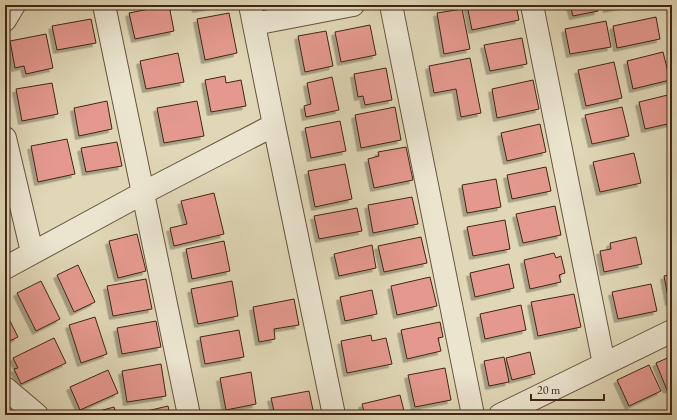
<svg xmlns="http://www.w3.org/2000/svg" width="677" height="420" font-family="'EB Garamond',serif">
<defs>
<filter id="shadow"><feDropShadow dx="-3.5" dy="3.5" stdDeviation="0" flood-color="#0004"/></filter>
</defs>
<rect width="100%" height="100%" fill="#e0d7b6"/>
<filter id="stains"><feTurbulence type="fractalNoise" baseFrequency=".005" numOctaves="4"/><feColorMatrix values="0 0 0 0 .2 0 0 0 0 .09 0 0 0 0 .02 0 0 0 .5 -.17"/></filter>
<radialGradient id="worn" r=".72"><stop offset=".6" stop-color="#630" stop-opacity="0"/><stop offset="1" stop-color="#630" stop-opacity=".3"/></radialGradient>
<path fill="#e5998e" stroke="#402615" filter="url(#shadow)" d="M169 5 174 31 135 39 129 13Z
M195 5H219L196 9Z
M467 5H516L519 20 472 30Z
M570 5H597L598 11 573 16Z
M606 5H628L607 9Z
M462 9 470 49 444 54 437 13Z
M229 13 237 53 205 60 197 19Z
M656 17 660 39 617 48 613 26Z
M91 19 96 43 57 50 52 26Z
M606 21 611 47 570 54 565 29Z
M370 25 376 55 341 62 335 32Z
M326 31 333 66 305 72 298 36Z
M46 34 53 68 26 74 24 66 15 68 10 41Z
M522 38 527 64 490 71 484 45Z
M663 52 670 80 633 89 627 61Z
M178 53 184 82 146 89 140 61Z
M470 58 481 113 461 117 456 89 434 93 429 66Z
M614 62 622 98 586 106 578 70Z
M386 68 392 100 365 105 363 96 358 97 354 74Z
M225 76 226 83 241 80 246 106 211 112 205 80Z
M332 77 339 110 306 117 304 106 311 104 307 83Z
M533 80 539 109 497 118 492 89Z
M52 83 58 114 22 121 16 89Z
M672 94V123L645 129 639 102Z
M107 101 112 129 79 136 74 108Z
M197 101 204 136 164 143 157 108Z
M395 107 401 140 361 148 355 115Z
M622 107 629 136 592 144 585 115Z
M340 121 346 151 311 158 305 128Z
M540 124 546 152 507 161 501 133Z
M67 139 75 174 38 182 31 146Z
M117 142 122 166 86 172 81 148Z
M406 147 413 180 374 188 368 159 379 156 378 152Z
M634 153 641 183 600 192 593 162Z
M345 164 352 199 315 207 308 171Z
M546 167 551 191 512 199 507 175Z
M496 179 501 207 467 213 462 185Z
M214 193 224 234 174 246 170 228 187 224 181 201Z
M412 197 418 224 373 233 368 205Z
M555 206 561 235 523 243 516 214Z
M357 208 362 231 319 239 314 216Z
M505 220 510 249 473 256 467 227Z
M137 234 146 271 118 278 109 241Z
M421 237 427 263 384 272 378 246Z
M636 237 642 264 604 272 600 251 611 249 610 243Z
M224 241 230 271 192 279 186 249Z
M372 245 376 268 339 276 334 254Z
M554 253 556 258 561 256 565 273 559 275 561 282 530 289 524 260Z
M509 264 514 288 475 297 470 273Z
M78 265 95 302 74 312 57 275Z
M672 274V301L669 302 664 276Z
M430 277 437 306 397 315 391 286Z
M146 279 152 309 113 316 107 286Z
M41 281 60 319 36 331 17 293Z
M232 281 238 316 198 324 191 289Z
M651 284 657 311 618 319 612 292Z
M372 290 377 314 345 321 340 297Z
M574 294 581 327 538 336 531 302Z
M294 299 299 325 274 329 275 339 259 342 253 307Z
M521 305 526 330 485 339 480 314Z
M5 311 18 337 5 343Z
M95 317 107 354 81 363 69 325Z
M156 321 161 347 122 354 117 328Z
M440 322 443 337 438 338 441 351 407 359 401 330Z
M239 330 244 357 205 364 200 337Z
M371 335 372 341 386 338 392 364 347 373 341 341Z
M54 338 66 363 21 384 14 369 18 368 13 358Z
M530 352 535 374 512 380 506 358Z
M672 356V388L667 390 656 363Z
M504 357 509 382 489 386 484 361Z
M161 364 166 396 127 402 122 371Z
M649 365 661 391 629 406 617 380Z
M445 368 451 400 415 407 408 375Z
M108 370 118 393 80 410 70 387Z
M251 372 256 404 226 410 220 378Z
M309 391 314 415H275L271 398Z
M400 395 405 415H365L362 404Z
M168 406 170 415H134V414Z
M114 407 117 415H88V414Z"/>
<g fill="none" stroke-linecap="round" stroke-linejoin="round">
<defs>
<path id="minor" d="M104 5 189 415
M391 5 473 415
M532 5 604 364
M5 20 14 5
M254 24 353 5
M274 125 334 415
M5 138 32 252
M5 268 143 193 274 125 250 5
M5 388 37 415
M500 415 672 331"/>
</defs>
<use href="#minor" stroke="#68523d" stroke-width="24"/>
<use href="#minor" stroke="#ebe5d0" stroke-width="22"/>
</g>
<rect width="677" height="420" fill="none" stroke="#e0d7b6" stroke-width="20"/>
<rect x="6" y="6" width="665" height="408" fill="none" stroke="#402615" stroke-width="2"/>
<rect x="10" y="10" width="657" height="400" fill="none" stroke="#402615"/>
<path d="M531 394v6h73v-6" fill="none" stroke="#402615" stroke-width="2"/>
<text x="537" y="394" font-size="12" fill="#402615" stroke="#ebe5d0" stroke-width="3" paint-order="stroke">20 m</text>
<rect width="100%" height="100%" filter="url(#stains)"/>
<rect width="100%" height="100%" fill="url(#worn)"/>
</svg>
